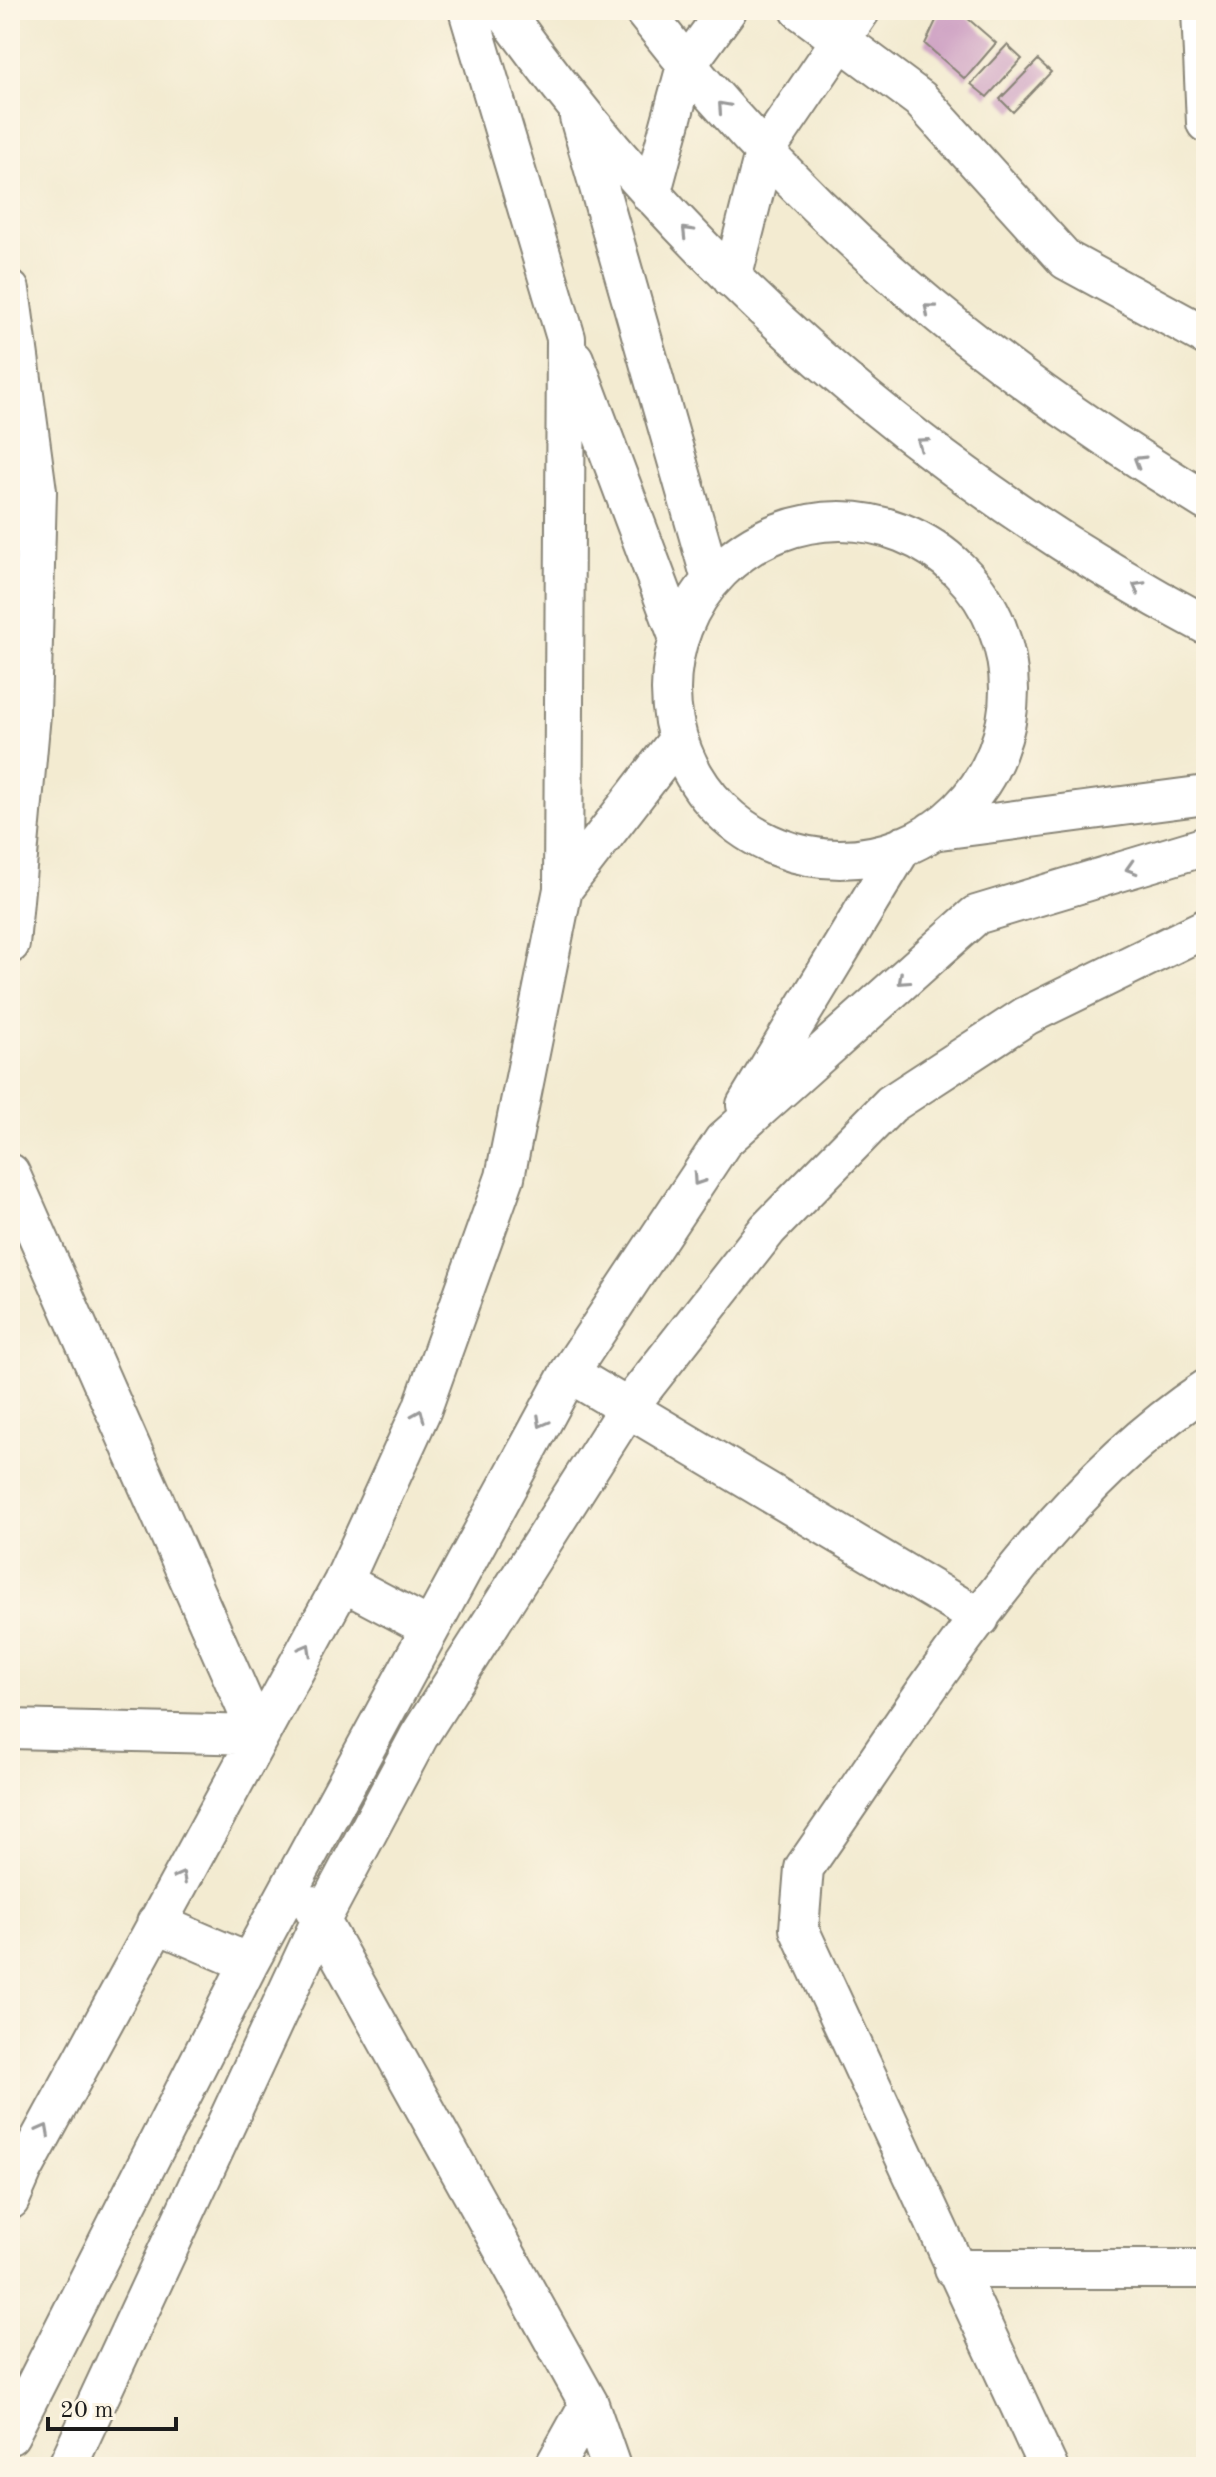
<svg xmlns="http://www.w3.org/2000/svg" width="1216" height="2477" font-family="'Old Standard TT',serif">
<rect width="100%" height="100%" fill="#fcf5e5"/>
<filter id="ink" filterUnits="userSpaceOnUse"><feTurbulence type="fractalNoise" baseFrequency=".0125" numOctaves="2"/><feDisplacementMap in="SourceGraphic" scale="16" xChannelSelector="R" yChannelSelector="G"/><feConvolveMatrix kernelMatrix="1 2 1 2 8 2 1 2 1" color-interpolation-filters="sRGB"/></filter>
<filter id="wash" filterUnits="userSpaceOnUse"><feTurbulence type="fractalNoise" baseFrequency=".006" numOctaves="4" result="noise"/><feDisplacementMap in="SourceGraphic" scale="32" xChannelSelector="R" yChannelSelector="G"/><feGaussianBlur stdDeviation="1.8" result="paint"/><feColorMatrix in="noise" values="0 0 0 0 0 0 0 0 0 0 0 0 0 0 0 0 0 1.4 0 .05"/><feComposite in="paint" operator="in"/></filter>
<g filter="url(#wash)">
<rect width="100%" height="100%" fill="#f3ebd1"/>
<g id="blocks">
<path fill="#cfa3c4" d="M941 10H958L996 43 965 79 925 44Z
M1007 45 1022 59 987 97 971 84Z
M1038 60 1051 72 1013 112 1000 99Z"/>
</g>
</g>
<g filter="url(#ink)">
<use href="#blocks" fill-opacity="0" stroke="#888476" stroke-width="2"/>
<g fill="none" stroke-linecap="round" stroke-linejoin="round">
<defs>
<path id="street" d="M503 10C687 266 927 478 1206 625
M643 10C805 218 982 365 1206 501
M800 10 920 99 1066 260 1206 336
M1201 10 1206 123
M579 117 711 579
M651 195 686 66 727 10
M732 279 764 153 861 10
M10 290 37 491 31 714 10 944
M574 359 678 636
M671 690a169 169 0 1 1 338 0a169 169 0 1 1-338 0Z
M932 831 1206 795
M563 889 678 740
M746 1105 903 846
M10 1173 258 1735 10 1729
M569 1373 980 1618
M343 1582 430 1628
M312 1905 589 2404 611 2467
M156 1923 249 1963
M10 2200 23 2170 343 1582 422 1409 505 1177 563 889 566 338 468 10
M954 2269H1206
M10 2435 249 1963 569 1373 723 1141 976 915 1206 846
M67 2467 320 1922 419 1736 627 1409 768 1229 891 1104 1026 1016 1206 928
M554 2467 589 2404
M1048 2467 799 1929 804 1868C918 1706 1039 1499 1206 1389"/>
</defs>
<use href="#street" stroke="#888476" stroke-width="42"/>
<use href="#street" stroke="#fff" stroke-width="38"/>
</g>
<defs><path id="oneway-chevron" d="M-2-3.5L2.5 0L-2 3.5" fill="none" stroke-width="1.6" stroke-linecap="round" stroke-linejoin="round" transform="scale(2)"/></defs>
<g stroke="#999">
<use href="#oneway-chevron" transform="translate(723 107) rotate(-132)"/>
<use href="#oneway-chevron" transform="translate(687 232) rotate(-134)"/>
<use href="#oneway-chevron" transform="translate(929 309) rotate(-140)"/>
<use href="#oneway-chevron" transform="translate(922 443) rotate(-144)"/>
<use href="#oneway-chevron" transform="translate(1139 461) rotate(-149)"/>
<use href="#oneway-chevron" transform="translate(1138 587) rotate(-151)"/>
<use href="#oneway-chevron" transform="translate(1131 868) rotate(163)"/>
<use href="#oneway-chevron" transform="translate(903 980) rotate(138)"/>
<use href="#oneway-chevron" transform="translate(698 1180) rotate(124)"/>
<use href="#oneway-chevron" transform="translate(419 1415) rotate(-67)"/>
<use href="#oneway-chevron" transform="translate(542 1422) rotate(119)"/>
<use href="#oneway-chevron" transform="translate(306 1649) rotate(-61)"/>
<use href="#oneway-chevron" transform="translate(181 1877) rotate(-62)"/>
<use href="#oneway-chevron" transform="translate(44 2130) rotate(-62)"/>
</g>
</g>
<rect width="1216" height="2477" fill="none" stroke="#fcf5e5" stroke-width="40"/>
<path d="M48 2417v12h128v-12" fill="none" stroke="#1c1c1c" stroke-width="4"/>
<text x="60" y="2417" font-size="24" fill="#1c1c1c" stroke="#fcf5e5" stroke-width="6" paint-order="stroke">20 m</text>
</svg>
